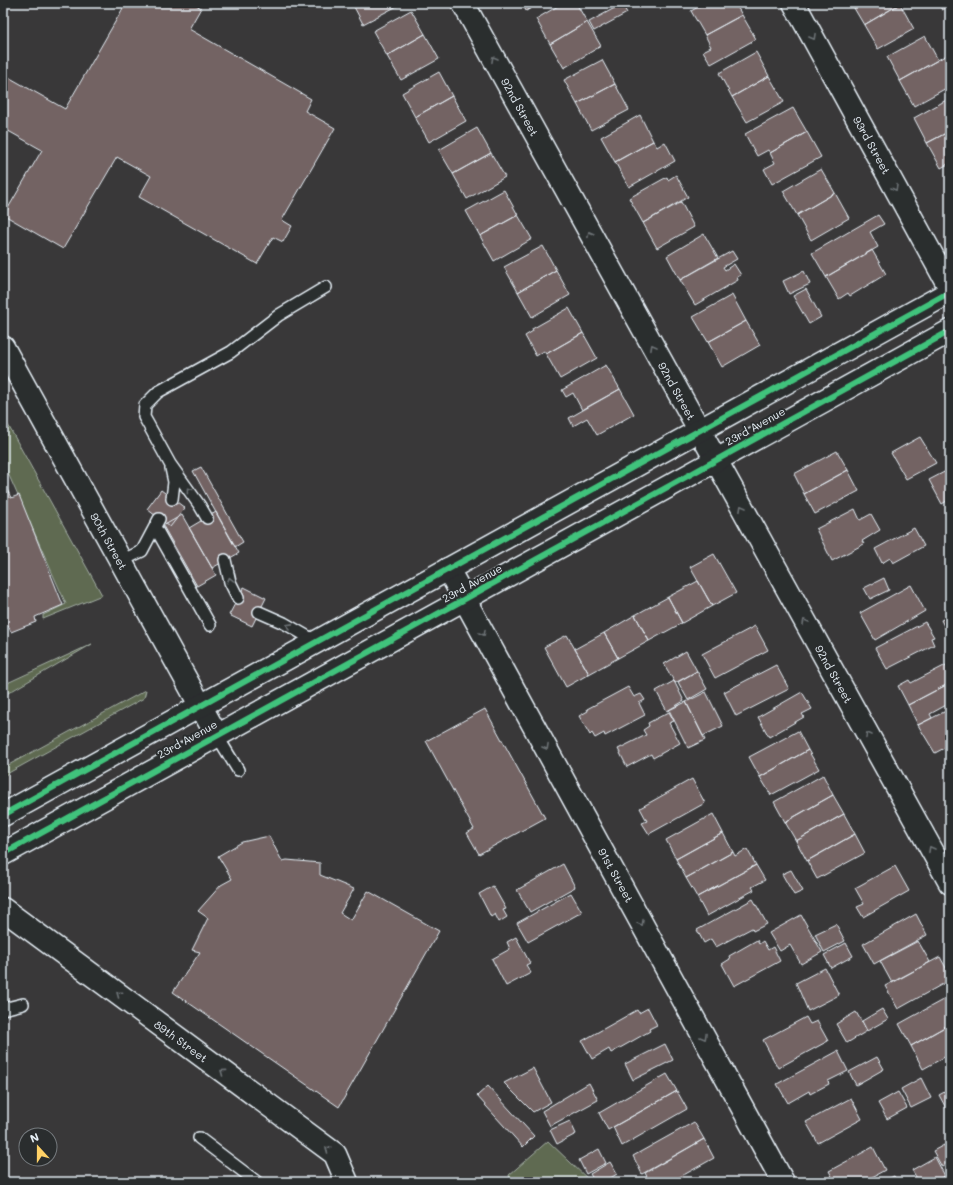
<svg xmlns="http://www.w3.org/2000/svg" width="953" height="1185" font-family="Mali,sans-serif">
<rect width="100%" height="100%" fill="#393839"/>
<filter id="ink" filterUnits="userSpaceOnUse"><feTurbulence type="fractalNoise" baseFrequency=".025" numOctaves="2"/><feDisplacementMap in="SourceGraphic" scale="8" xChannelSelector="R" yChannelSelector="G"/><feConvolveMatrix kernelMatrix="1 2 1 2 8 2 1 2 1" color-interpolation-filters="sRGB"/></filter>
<g filter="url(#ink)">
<path fill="#5e6a51" stroke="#a3aea4" d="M3 416 102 595 43 619V615L66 604 3 462Z
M92 644 3 696V685Z
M146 690 144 698 3 776V768Z
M548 1141 591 1182H511L509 1175Z"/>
<path fill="#736464" stroke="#e8f1f8" d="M126 3H193L201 8 189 29 311 99 305 111 335 128 282 220 292 226 283 242 273 237 257 264 139 197 151 176 117 157 63 249 4 215 42 150 3 128V74L65 109Z
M352 3H400L401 4 363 24Z
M522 3H540L526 11Z
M563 3H576L587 22 550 44 536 19Z
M705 3H735L742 15 705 35 691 11Z
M851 3H899L900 4 864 25Z
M938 3H950V6L942 10Z
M622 4 627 13 594 31 589 22Z
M900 4 914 29 878 49 864 25Z
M411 10 425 34 387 56 373 31Z
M742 15 756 39 711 64 703 51 711 47 705 35Z
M587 22 601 46 564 68 550 44Z
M425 34 439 59 401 80 387 56Z
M925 36 938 60 900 81 887 57Z
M756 52 769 76 732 97 719 73Z
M945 56 950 66V86L914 106 900 81Z
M602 60 615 84 577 104 564 80Z
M439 72 452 96 415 117 402 93Z
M769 76 784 102 747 122 732 97Z
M615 84 629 110 591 130 577 104Z
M452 96 466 121 429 142 415 117Z
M950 98V131L927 143 914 118Z
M793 108 807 132 770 153 768 150 757 156 745 134Z
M640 115 653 141 615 162 601 137Z
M477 128 491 153 453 174 439 150Z
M950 131V163L941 168 927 143Z
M807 132 821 157 772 184 764 169 775 163 770 153Z
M653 141 657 147 665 142 675 161 629 187 615 162Z
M491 153 505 177 467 199 453 174Z
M821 169 835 193 797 215 783 191Z
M676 175 688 197 643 223 629 198 667 177 668 180Z
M504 190 518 215 480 236 466 211Z
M835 193 849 218 811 240 797 215Z
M681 202 694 227 657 248 643 223Z
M518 215 532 239 494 261 480 236Z
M878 215 884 224 870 232 878 247 826 277 812 253Z
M704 234 718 258 680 280 667 256Z
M543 246 556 270 518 292 504 267Z
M872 250 886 274 850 296 848 293 839 299 826 277Z
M732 251 737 259 723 267 725 270 734 264 741 275 737 277 738 280 695 305 680 280Z
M556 270 570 295 532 317 518 292Z
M804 271 810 284 789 294 783 281Z
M806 289 821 317 809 324 793 296Z
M732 295 746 321 708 342 693 317Z
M569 308 583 333 546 354 544 351 536 356 525 336 533 331 532 329Z
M746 321 760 345 722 367 708 342Z
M583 333 597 358 560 379 546 354Z
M606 365 620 389 582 410 573 393 566 397 562 390Z
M620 389 634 414 597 435 587 418 573 426 569 418Z
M920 437 936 463 906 479 891 453Z
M837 451 848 470 804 494 794 474Z
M201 467 243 542 235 547 193 471Z
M950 469V499L942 504 929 480Z
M848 470 859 491 815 514 804 494Z
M3 480 11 498 19 495 63 605 35 617 36 622 11 632 3 614Z
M161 490 185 508 170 527 147 509Z
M855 509 860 520 871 514 880 530 862 541 864 544 832 561 816 529Z
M216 512 239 553 212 568 189 528Z
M182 515 216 575 197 586 163 526Z
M914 528 924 546 893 563 890 558 882 563 875 549Z
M714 554 736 593 712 606 690 567Z
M884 578 889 590 870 599 864 588Z
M698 581 712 606 682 623 668 597Z
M911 585 925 611 875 640 860 613Z
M244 587 266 598 252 626 229 615Z
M668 597 682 623 649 641 635 615Z
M635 615 649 641 618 658 604 633Z
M950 616V638L941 620Z
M925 622 934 637 931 638 934 645 887 669 875 648Z
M755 626 768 650 715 678 702 654Z
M604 633 618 658 589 674 575 649Z
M567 635 589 674 566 687 544 647Z
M686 651 697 671 675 683 664 664Z
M776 665 789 689 736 716 724 692Z
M946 665 950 673V683L908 705 898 686 909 680 911 683Z
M697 671 707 689 688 700 678 682Z
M674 681 684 701 667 711 656 691Z
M950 683V703L930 714 932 718 918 725 908 705Z
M628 687 634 697 641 694 645 700 639 703 645 715 605 736 604 733 595 738 592 733 590 735 579 716 588 711 587 709Z
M706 692 723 726 703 736 686 702Z
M802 692 812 709 802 714 804 717 769 737 758 717Z
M686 702 705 740 688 748 669 710Z
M485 709 545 818 479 854 467 833 474 829 426 741Z
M950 709V745L935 753 918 725Z
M669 712 674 721 669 723 680 743 653 758 651 754 627 767 618 749 646 735 643 730 649 726 648 723Z
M798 731 808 750 760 777 749 757Z
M808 750 819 769 771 795 760 777Z
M823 775 833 795 785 822 774 802Z
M692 779 705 803 649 834 642 823 647 821 640 808Z
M833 795 844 814 796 841 785 822Z
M713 814 723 833 676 859 666 840Z
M844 814 855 834 807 861 796 841Z
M723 833 733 852 686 878 676 859Z
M855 834 865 853 817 879 807 861Z
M269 836 282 861 287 860 320 863V875L354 889 340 913 351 920 368 891 439 931 339 1107 173 992 200 952 192 950 208 918 198 911 221 885 232 879 218 856 242 842Z
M747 849 756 865 697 897 686 878 733 852 735 856Z
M563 864 575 887 530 912 517 890Z
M756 865 765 880 752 887 754 890 707 916 697 897Z
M895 866 909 891 863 917 857 907 864 904 855 888Z
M791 870 803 891 794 895 782 874Z
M493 886 506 909 503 910 507 917 499 922 495 914 491 917 479 894Z
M571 893 582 912 528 942 517 923Z
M753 899 767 924 753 931 752 928 716 947 711 939 704 943 697 930Z
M916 914 927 935 874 964 863 944Z
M801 915 822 952 801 964 790 945 780 951 769 933Z
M836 924 845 941 824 952 815 934Z
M516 937 530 963 526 965 531 973 506 986 492 959 510 949 507 942Z
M757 940 759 944 763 941 768 950 773 947 780 961 734 986 722 964 730 959 729 956Z
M918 941 930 962 892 983 880 961Z
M846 943 853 956 831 968 824 955Z
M940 957 950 975V980L898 1009 885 986Z
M825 968 839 995 808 1011 796 983Z
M950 996V1024L911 1046 899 1024Z
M648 1008 657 1025 649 1029 650 1031 611 1053 609 1049 592 1059 582 1041 637 1010 639 1013Z
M882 1009 888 1019 867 1031 862 1021Z
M856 1012 867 1031 847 1043 836 1024Z
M806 1017 810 1024 817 1021 828 1041 778 1068 763 1040Z
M950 1024V1054L923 1069 911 1046Z
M665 1044 673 1060 633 1080 625 1064Z
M838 1051 848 1071 828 1081 829 1084 810 1094 809 1091 788 1103 777 1084Z
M877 1057 884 1069 856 1085 849 1072Z
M533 1068 551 1102 533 1112 504 1083Z
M667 1074 677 1091 608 1130 599 1113Z
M921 1078 931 1098 911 1108 901 1089Z
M589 1083 598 1100 550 1126 542 1111Z
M488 1086 534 1136 523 1147 477 1096Z
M950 1089V1106L946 1108 939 1095Z
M677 1091 687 1109 622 1146 613 1127Z
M898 1092 907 1108 887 1119 878 1103Z
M851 1098 862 1119 818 1143 806 1122Z
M570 1121 576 1134 557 1144 550 1130Z
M694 1122 704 1139 642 1174 633 1156Z
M704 1139 714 1158 671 1182H650L645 1173Z
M944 1145 950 1156V1162L942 1167 933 1151Z
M873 1147 885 1170 863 1182H835L829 1171Z
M599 1149 606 1163 586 1174 579 1160Z
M935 1157 945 1176 933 1182H919L912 1170Z
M610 1162 617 1174 604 1182H595L590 1174Z
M894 1176 898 1182H882Z"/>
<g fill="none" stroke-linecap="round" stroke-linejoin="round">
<defs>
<path id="service" d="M171 468 174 482 172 499
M207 518 200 506 170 464 148 424 144 417 145 405 158 392 231 352 279 315 326 287
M155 527 210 625
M225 560 230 582 238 598
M121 561 142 551 159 519
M259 612 284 623 317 642
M216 734 238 770
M3 1009 23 1004
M199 1138 257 1182"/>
<path id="minor" d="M463 3 950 883
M794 3 950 288
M3 347 216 734
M448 569 783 1182
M3 909 335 1154 347 1182"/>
<path id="tertiary" d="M3 815 950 292
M3 854 950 331"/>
</defs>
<use href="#service" stroke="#e8f1f8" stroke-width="14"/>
<use href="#minor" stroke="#e8f1f8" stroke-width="25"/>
<use href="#tertiary" stroke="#e8f1f8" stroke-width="25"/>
<use href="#service" stroke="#2a2d2e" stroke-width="11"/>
<use href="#minor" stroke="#2a2d2e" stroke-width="22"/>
<use href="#tertiary" stroke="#2a2d2e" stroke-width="22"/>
<defs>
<path id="cycleway" d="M3 815 950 292
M3 854 950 331"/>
</defs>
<use href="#cycleway" stroke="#2a2d2e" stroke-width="8"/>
<use href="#cycleway" stroke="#40c37c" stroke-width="6"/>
</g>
<defs><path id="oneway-chevron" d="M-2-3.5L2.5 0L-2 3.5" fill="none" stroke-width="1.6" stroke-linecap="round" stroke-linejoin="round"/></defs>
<g stroke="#6c7275">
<use href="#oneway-chevron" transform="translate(813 37) rotate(61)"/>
<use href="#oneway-chevron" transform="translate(494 59) rotate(-119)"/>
<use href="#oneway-chevron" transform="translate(895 188) rotate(61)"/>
<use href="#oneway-chevron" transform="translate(590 234) rotate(-119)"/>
<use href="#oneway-chevron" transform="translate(653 347) rotate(-119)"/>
<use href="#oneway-chevron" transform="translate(189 490) rotate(-126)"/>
<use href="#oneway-chevron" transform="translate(742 508) rotate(-119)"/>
<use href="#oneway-chevron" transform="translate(230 580) rotate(-104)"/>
<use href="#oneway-chevron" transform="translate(805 622) rotate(-119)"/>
<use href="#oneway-chevron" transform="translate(289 626) rotate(-151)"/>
<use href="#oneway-chevron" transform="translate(483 633) rotate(61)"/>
<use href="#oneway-chevron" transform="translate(868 735) rotate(-119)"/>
<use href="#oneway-chevron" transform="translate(546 747) rotate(61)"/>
<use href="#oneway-chevron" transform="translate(931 849) rotate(-119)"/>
<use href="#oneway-chevron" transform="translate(641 923) rotate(61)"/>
<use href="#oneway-chevron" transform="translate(119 994) rotate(-144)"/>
<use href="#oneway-chevron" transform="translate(704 1037) rotate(61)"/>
<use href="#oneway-chevron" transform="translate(223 1072) rotate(-144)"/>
<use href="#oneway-chevron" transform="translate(328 1149) rotate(-144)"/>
</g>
</g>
<g text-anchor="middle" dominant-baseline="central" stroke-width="4" stroke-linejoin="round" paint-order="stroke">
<g font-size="11" fill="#e8f1f8" stroke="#2a2d2e">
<text transform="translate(520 107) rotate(61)">92nd Street</text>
<text transform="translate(872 145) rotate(61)">93rd Street</text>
<text transform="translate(677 391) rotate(61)">92nd Street</text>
<text transform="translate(755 426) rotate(-29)">23rd Avenue</text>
<text transform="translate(109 541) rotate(61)">90th Street</text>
<text transform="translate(472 583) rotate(-29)">23rd Avenue</text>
<text transform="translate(834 674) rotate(61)">92nd Street</text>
<text transform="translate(187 739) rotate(-29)">23rd Avenue</text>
<text transform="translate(616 875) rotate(61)">91st Street</text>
<text transform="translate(181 1041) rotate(36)">89th Street</text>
</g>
</g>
<rect width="953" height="1185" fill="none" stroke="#2a2d2e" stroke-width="16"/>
<rect x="8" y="8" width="937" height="1169" fill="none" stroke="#e8f1f8" stroke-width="1.5" filter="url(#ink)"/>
<g transform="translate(38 1147) rotate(339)"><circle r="19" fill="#2a2d2e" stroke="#767b7f"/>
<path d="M0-3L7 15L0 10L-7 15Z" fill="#ffd166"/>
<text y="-6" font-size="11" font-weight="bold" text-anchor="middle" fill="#e8f1f8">N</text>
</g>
</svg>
